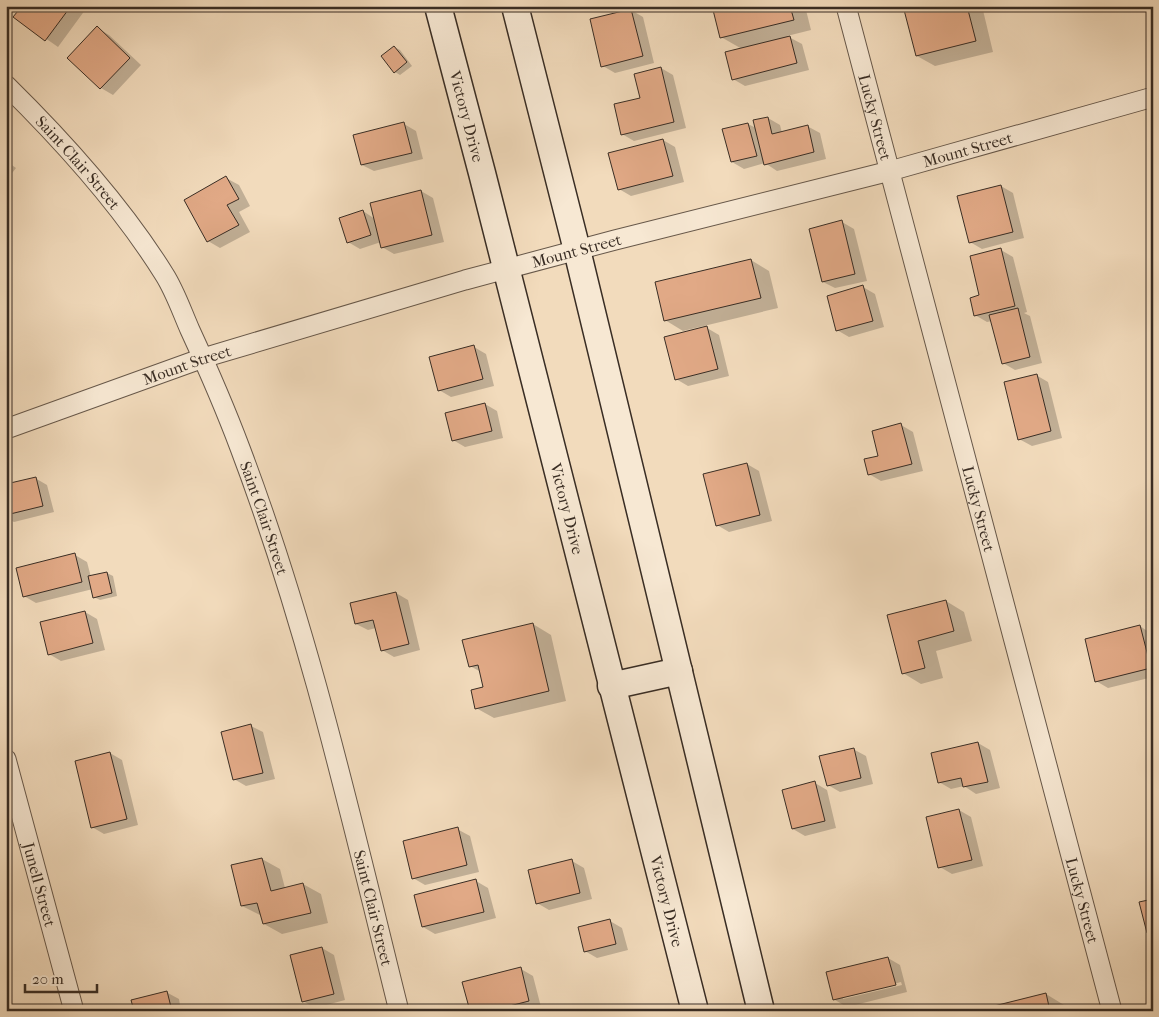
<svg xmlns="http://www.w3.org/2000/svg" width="1159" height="1017" font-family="'IM FELL French Canon',serif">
<rect width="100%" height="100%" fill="#f2dbbc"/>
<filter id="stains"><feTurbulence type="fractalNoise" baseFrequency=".004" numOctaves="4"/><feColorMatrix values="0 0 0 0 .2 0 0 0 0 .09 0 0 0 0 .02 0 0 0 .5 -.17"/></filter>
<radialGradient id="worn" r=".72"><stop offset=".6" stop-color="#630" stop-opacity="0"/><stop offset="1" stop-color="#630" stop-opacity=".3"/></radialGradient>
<path fill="#0003" fill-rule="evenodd" d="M23 6H88L58 47 15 17Z
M713 6H805L811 30 787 36 802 44 809 70 745 86 733 79 742 49 721 37Z
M905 6H982L993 52 935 66 917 56Z
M631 10 643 17 654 63 615 73 603 66Z
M97 28 109 35 141 65 113 95 101 88 69 58Z
M394 47 400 50 412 66 400 75 395 72Z
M661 68 673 75 686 128 634 141 622 134 641 98Z
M768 118 780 125 782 133 807 126 820 133 826 159 777 171 765 163 744 169 732 162 724 130 748 124 756 128Z
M404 124 416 131 423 159 374 171 362 165Z
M663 140 675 147 684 182 631 196 619 189Z
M6 161 16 168 6 181Z
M226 178 239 185 250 206 239 212 250 232 220 248 208 241 185 200Z
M1001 186 1013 193 1024 238 982 249 970 242Z
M421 191 433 198 444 242 394 254 382 247 381 242 360 249 348 242 363 211 375 219Z
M842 222 854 229 867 281 835 288 823 282Z
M1001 250 1013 257 1027 312 1024 313 1030 316 1042 363 1015 370 1003 363 992 321 987 322 975 315 981 296Z
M751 260 769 271 778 308 683 331 665 320Z
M863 287 875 294 884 327 849 337 837 330Z
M707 328 719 335 729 376 688 386 676 379Z
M474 347 486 354 494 386 451 397 439 390Z
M1036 375 1048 382 1062 438 1032 446 1019 439Z
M485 404 497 411 503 438 465 447 453 440Z
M901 425 913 432 923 471 881 481 869 474Z
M747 464 759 471 772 521 729 532 717 525Z
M35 478 47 485 54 512 14 522 6 518V485Z
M75 555 87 562 91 577 107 573 113 576 117 596 100 600 94 597 93 589 36 603 24 596Z
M396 593 408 600 420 650 394 657 382 650 376 628 368 630 356 624Z
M946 601 964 612 972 641 936 651 943 678 921 684 903 673 888 616Z
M85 612 97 619 105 650 61 661 49 654Z
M533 624 551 635 566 701 494 718 476 708 485 688 481 672 470 666Z
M1140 626 1153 635V677L1108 688 1096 681Z
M251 726 263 732 275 779 246 786 234 779Z
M978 743 990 750 1000 788 976 794 964 786 951 789 939 782Z
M853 749 866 756 873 784 840 792 828 785Z
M110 753 122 760 138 825 104 834 92 827Z
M815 783 827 790 836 828 805 836 793 829Z
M959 810 971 817 983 866 952 874 940 867Z
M457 829 470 836 479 872 425 885 413 878Z
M262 859 280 869 285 888 303 884 321 894 328 923 282 934 264 924 262 916 242 906Z
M572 861 584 868 592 899 549 910 537 903Z
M476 881 488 888 496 918 435 934 423 927Z
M610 921 622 928 628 950 597 958 585 951Z
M322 948 334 955 345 1000 315 1008 303 1001Z
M888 958 900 965 907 992 847 1007 835 1000ZM901 982 902 985 843 999V997Z
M521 969 533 976 541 1007 527 1011H471Z
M166 992 179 999 181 1011H135Z
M1046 994 1064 1005 1065 1011H979Z"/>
<path fill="#e1a986" stroke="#392d24" d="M22 6H71L45 41 13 17Z
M712 6H790L794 20 720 38Z
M903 6H967L976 41 916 56Z
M631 9 643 56 601 67 590 19Z
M97 26 130 58 100 89 67 58Z
M790 36 797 63 732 80 725 52Z
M394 46 407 62 394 73 381 56Z
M661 67 674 122 621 135 614 104 640 98 634 74Z
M768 117 772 134 808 125 814 152 764 165 753 120Z
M404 122 412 153 361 165 353 135Z
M748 123 757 156 731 162 722 129Z
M663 139 673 176 618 190 608 153Z
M226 176 239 199 227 205 239 225 207 242 184 200Z
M1001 185 1013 232 969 243 957 196Z
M421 190 432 235 381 248 370 203Z
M363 210 371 235 347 243 339 218Z
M842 220 855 274 822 282 809 229Z
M1001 248 1015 306 974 316 970 298 979 295 970 256Z
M751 259 761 298 664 321 655 282Z
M863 285 873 321 836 331 827 296Z
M1018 308 1030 357 1002 364 989 315Z
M707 326 718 369 675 380 664 337Z
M474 345 483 379 438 391 429 357Z
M1037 374 1051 431 1018 440 1004 382Z
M485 403 492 431 452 441 445 413Z
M901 423 912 464 868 475 864 459 878 456 872 431Z
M747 463 760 515 716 526 703 474Z
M36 477 43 506 6 515V484Z
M75 553 82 582 23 597 16 568Z
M107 572 112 593 93 598 88 576Z
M396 592 409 644 381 651 373 620 355 624 350 603Z
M946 600 954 631 918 641 925 668 902 674 887 615Z
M85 611 93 643 48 655 40 622Z
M533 623 549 691 475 709 471 690 483 687 478 665 469 667 462 640Z
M1140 625 1151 668 1095 682 1085 639Z
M251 724 263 773 233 780 221 732Z
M978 742 988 782 963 787 961 778 938 783 931 753Z
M854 748 861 778 827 786 819 756Z
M110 752 127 819 91 828 75 761Z
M815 781 825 821 792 829 782 790Z
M959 809 972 860 938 868 926 817Z
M458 827 467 865 412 879 403 841Z
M262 858 271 891 303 883 311 913 263 924 257 903 241 906 231 865Z
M572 859 580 893 536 904 528 870Z
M476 879 484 912 422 927 414 895Z
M1153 899V931L1147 933 1139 902Z
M610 919 616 944 584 952 578 927Z
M322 947 334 994 302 1002 290 955Z
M888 957 896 985 833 1000 826 972Z
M521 967 529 1001 490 1011H470L462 982Z
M167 991 172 1011H134L131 1000Z
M1046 993 1050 1011H974Z"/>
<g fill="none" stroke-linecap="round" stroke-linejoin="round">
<defs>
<g id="street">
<path id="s1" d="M846 6 1112 1011"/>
<path id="s2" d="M6 85C64 142 121 205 164 274 175 291 182 312 190 330 208 369 225 408 240 448 309 630 352 822 399 1011"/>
<path id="s3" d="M6 429 203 358 465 280 615 240 890 171 1153 97"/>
<path id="s4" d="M6 759 74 1011"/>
</g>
<g id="secondary">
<path id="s5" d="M438 6 482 173 695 1011"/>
<path d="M515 6 577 250 761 1011"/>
<path d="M611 686 679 671"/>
</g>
</defs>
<use href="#street" stroke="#67584a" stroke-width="21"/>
<use href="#secondary" stroke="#392d24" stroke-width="29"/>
<use href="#street" stroke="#f7e8d3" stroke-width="19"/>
<use href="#secondary" stroke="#f7e8d3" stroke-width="26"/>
</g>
<g text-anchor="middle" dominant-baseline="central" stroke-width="5" stroke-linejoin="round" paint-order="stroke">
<g font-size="16" fill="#392d24" stroke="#f7e8d3">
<text stroke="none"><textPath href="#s5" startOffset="114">Victory Drive</textPath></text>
<text stroke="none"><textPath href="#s1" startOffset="115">Lucky Street</textPath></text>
<text stroke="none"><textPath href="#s3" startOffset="1002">Mount Street</textPath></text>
<text stroke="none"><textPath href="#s2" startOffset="106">Saint Clair Street</textPath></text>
<text stroke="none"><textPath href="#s3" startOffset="598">Mount Street</textPath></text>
<text stroke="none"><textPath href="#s3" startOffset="192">Mount Street</textPath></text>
<text stroke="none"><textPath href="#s5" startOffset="519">Victory Drive</textPath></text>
<text stroke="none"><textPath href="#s1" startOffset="520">Lucky Street</textPath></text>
<text stroke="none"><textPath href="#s2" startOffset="511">Saint Clair Street</textPath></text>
<text stroke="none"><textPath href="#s4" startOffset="130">Junell Street</textPath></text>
<text stroke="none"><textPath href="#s1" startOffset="925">Lucky Street</textPath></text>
<text stroke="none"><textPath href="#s5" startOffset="924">Victory Drive</textPath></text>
<text stroke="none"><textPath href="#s2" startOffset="916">Saint Clair Street</textPath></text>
</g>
</g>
<rect width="1159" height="1017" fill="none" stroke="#f2dbbc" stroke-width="25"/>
<rect x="8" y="8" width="1144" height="1002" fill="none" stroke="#392d24" stroke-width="2.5"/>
<rect x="12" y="12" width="1134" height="992" fill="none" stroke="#392d24"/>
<path d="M25 984v8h72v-8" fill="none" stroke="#392d24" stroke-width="2.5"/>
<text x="32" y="984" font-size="15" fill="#392d24" stroke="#f7e8d3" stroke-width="4" paint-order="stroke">20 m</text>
<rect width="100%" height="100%" filter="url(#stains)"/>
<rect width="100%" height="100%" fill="url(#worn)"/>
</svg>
